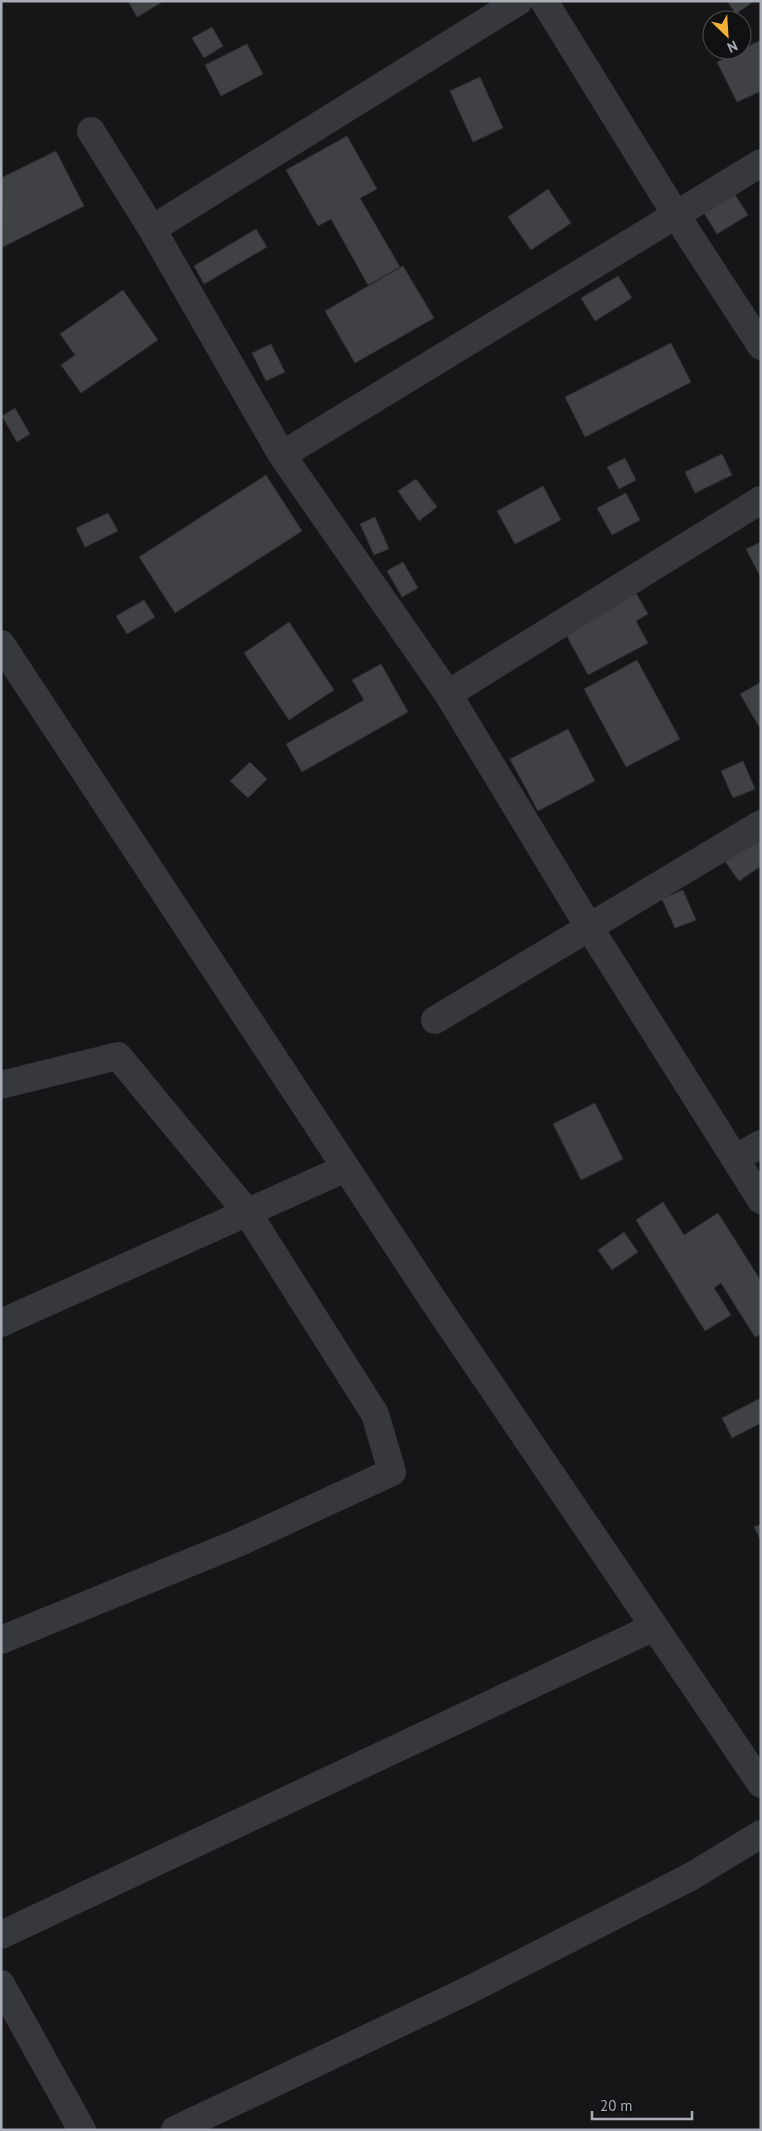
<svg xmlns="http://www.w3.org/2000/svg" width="762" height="2131" font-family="'PT Sans',sans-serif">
<rect width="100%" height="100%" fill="#161618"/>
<path fill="#404145" stroke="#303034" d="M128 1H164L137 17Z
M727 1H754L736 14Z
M212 27 223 46 204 58 192 38Z
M761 40V91L737 102 717 62Z
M247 44 263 74 221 96 205 65Z
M480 77 503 128 473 142 450 91Z
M347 136 377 189 360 198 400 267 368 285 331 219 318 226 286 170Z
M56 151 84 206 3 247 1 178Z
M548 189 571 223 531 250 508 217Z
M734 193 748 215 717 234 704 213Z
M256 229 267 247 204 284 194 266Z
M403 266 434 318 355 363 325 311Z
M618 276 632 298 595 321 581 298Z
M123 290 158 340 81 393 61 365 75 355 60 334Z
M671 343 691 382 585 437 565 397Z
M271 344 285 372 266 381 252 353Z
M15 408 30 434 17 442 2 416Z
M722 454 732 475 695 493 685 472Z
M625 458 636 480 619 489 607 467Z
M266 475 302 531 175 613 139 557Z
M416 479 437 507 419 521 398 491Z
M543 486 561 520 515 544 497 511Z
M626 493 640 520 612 535 597 508Z
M108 513 118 531 85 547 76 528Z
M375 517 389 549 374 555 360 524Z
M761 542V578L746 549Z
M403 562 418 588 402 597 387 571Z
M634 590 648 614 636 621 648 643 588 675 563 629Z
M144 600 155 617 127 634 116 616Z
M289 622 334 690 289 720 244 653Z
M637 660 680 739 626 767 584 689Z
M381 664 408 712 302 772 286 744 364 700 352 680Z
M761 682V730L740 694Z
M568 729 595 781 538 811 510 759Z
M743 761 755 789 733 798 721 771Z
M250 762 267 779 248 798 230 781Z
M761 829V866L739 881 721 856Z
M683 890 696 920 675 928 662 899Z
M595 1103 623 1159 581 1180 553 1124Z
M663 1202 684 1235 718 1213 761 1281V1334L755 1337 721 1283 714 1288 731 1315 705 1331 636 1220Z
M624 1232 638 1252 612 1270 598 1250Z
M761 1398V1423L732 1438 722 1418Z
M761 1524V1541L754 1527Z"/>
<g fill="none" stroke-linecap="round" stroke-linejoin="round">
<path stroke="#37383d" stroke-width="28" d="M544 1 676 215 761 346
M91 131 152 229 282 455 448 694 589 927 761 1200
M152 229 519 1
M282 455 761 163
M1 644 435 1303 761 1784
M448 694 761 500
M435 1020 761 824
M1 1085 118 1056 247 1212 375 1414 392 1472 240 1542 1 1640
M735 1159 761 1144
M1 1323 346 1168
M1 1935 654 1627
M1 1984 82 2130
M175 2130 471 1989 692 1876 761 1834"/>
</g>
<rect width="762" height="2131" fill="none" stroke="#a8adb8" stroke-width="5"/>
<g transform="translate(727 35) rotate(155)"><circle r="24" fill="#111113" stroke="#4d4f55"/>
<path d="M0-4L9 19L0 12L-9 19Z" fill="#f2b134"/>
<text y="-8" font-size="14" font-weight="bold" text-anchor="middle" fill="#a8adb8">N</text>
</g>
<path d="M592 2111v8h100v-8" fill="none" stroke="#a8adb8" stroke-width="2.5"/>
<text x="600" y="2111" font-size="15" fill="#a8adb8" stroke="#111113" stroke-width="4" paint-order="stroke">20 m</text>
</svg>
